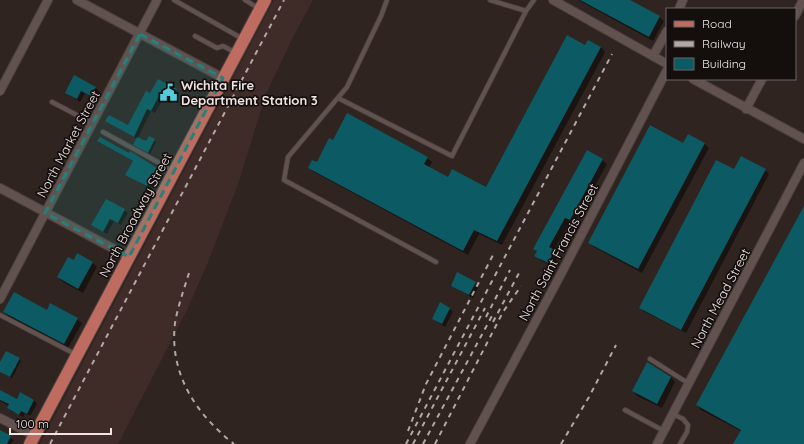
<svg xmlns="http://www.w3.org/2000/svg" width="804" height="444" font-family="Quicksand,sans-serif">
<rect width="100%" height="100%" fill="#302421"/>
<path fill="#3f2c29" d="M274 0H313L293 37 266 94 238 184 208 262 187 310 118 444H40Z"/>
<path fill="#0007" d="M578 0H628L659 17 664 21 653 41Z
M586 46 601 47 605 52 502 245 479 234 468 255 314 172 309 168 317 164 427 158 432 162 429 168 448 178 486 189Z
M96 88 99 91 95 98 85 93 80 102 66 92Z
M176 90 179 93 174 102 164 97 155 113 151 111 138 138 146 143 154 140 156 142 150 154 136 146 137 139 106 121 128 126 150 94Z
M98 141 156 168 159 172 151 189 127 175 134 162Z
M704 143 709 148 642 273 594 247 589 242 684 144Z
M602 160 607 164 574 224 570 222 554 250 559 255 553 267 540 260 536 255 538 252 534 249Z
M734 170H765L769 174 686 333 645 312 640 308Z
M106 200 128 213 121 225 114 221 107 234 93 225Z
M804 208V444H734L741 431 701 410 697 405Z
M74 261 92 262 97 267 83 293 63 282 58 277Z
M458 274 479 286 473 298 452 286Z
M450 309 453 312 445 327 433 319Z
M47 311 77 319 82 323 68 348 9 317 4 312Z
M19 359 21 361 12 378 0 372V364Z
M671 377 675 382 662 408 637 396 633 391Z
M0 391 17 400H34L37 404 30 416 25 413 23 417 11 411 8 408 9 406 0 401Z
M0 431 14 440 11 444H0Z"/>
<path fill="#0c5a63" d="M580 0H630L660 16 649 37Z
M567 35 585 45 588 40 601 47 497 241 474 230 463 251 308 168 312 160 317 162 329 138 333 140 347 113 428 157 424 164 448 177 452 169 486 187Z
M74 75 96 87 91 96 81 91 77 99 65 93Z
M158 79 177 89 171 100 160 94 151 111 147 109 134 137 105 121 109 115 128 125 146 91 150 93Z
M650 125 683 143 688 134 705 143 638 269 588 243Z
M149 136 155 139 148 153 133 145 137 137 146 141Z
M100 137 129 153 130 151 157 168 147 186 125 175 133 161 97 141Z
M587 150 603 159 570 220 565 218 549 247 555 250 548 263 534 256 537 251 533 249Z
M741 156 766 169 681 330 639 308 716 160 734 169Z
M106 199 125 209 118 223 110 219 103 232 91 225Z
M804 206V444H733L741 430 696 405Z
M77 253 93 262 78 289 57 277 68 257 74 260Z
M457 272 476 282 469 295 451 286Z
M14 292 47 310 50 303 78 318 64 344 3 312Z
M440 302 450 308 442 324 432 319Z
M6 351 20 358 10 377 0 372V362Z
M647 362 671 377 657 404 632 391Z
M0 390 17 399 20 392 34 400 27 414 21 411 19 415 7 408 9 404 0 400Z
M0 430 11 436 7 444H0Z"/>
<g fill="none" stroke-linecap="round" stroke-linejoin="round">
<defs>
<path id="lane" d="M174 0 243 39
M245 0 258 8
M387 0 381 16 347 87 288 157 284 180 436 262
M490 0 526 11 534 0
M195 36 217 48 223 46 236 53
M338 98 452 156 526 11
M52 102 92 123
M103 132 174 171
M0 315 75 354
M650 359 688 383
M625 410 664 431
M673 414 683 419 688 425 687 432 680 444"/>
<path id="street" d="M77 0 223 78
M553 0 667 64
M679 9 683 0
M795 16 803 0
M653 56 667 31
M693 79 804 139
M0 91 48 0
M746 109 762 79
M0 188 129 257
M0 299 157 0
M0 418 35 436
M470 444 561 274 667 70
M657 444 804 163"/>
<path id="primary" d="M30 444 265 0"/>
</defs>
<use href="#lane" stroke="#4c413f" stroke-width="5.5"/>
<use href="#street" stroke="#4c413f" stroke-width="10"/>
<use href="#primary" stroke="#4c413f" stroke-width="14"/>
<use href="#lane" stroke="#615250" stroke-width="4"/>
<use href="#street" stroke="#615250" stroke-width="8"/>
<use href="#primary" stroke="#bf6c60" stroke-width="12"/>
<path stroke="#b2a8a6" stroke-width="2" stroke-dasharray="5 5" stroke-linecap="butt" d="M189 273C184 289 178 306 175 323 169 374 196 414 234 444
M486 317 510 270
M493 322 519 273
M408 431 426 384 493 255
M50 444 284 0
M406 444 612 54
M413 444 485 308
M423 444 493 314
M435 444 503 312 521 286
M561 444 589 397 616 345"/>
</g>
<path fill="#25817a" fill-opacity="0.2" stroke="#25817a" stroke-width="3" stroke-dasharray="8 5" stroke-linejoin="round" d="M140 34 223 78 129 257 45 213Z"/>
<defs>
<symbol id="civic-bare" viewBox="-9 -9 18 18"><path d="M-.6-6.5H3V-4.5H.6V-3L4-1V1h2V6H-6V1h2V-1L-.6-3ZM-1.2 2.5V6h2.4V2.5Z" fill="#53cbdb" stroke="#140e0d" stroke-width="2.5" paint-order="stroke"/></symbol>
</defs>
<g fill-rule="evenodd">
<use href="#civic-bare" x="156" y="80" width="25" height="25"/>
</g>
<g text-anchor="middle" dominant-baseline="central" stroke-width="3.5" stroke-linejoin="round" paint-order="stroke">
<g font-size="13" font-weight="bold" fill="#efe6e4" stroke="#140e0d" text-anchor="start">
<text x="181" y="85">Wichita Fire<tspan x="181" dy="15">Department Station 3</tspan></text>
</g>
<g font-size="13" fill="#efe6e4" stroke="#140e0d">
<text transform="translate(68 144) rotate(-62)">North Market Street</text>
<text transform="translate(135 215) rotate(-62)">North Broadway Street</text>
<text transform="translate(558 252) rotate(-62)">North Saint Francis Street</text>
<text transform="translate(720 298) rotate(-62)">North Mead Street</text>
</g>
</g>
<rect x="666" y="8" width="130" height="72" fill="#140e0d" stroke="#6c6463"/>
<rect x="674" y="21" width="20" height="6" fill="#bf6c60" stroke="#6c6463"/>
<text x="702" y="28" font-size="12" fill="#efe6e4">Road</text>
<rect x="674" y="41" width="20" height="6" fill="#b2a8a6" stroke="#6c6463"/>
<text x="702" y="48" font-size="12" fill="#efe6e4">Railway</text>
<rect x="674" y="58" width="20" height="12" fill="#0c5a63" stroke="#6c6463"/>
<text x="702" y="68" font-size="12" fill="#efe6e4">Building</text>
<path d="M10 428v6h101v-6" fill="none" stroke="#efe6e4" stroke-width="2"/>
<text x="16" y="428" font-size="12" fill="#efe6e4" stroke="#140e0d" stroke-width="3" paint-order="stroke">100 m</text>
</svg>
